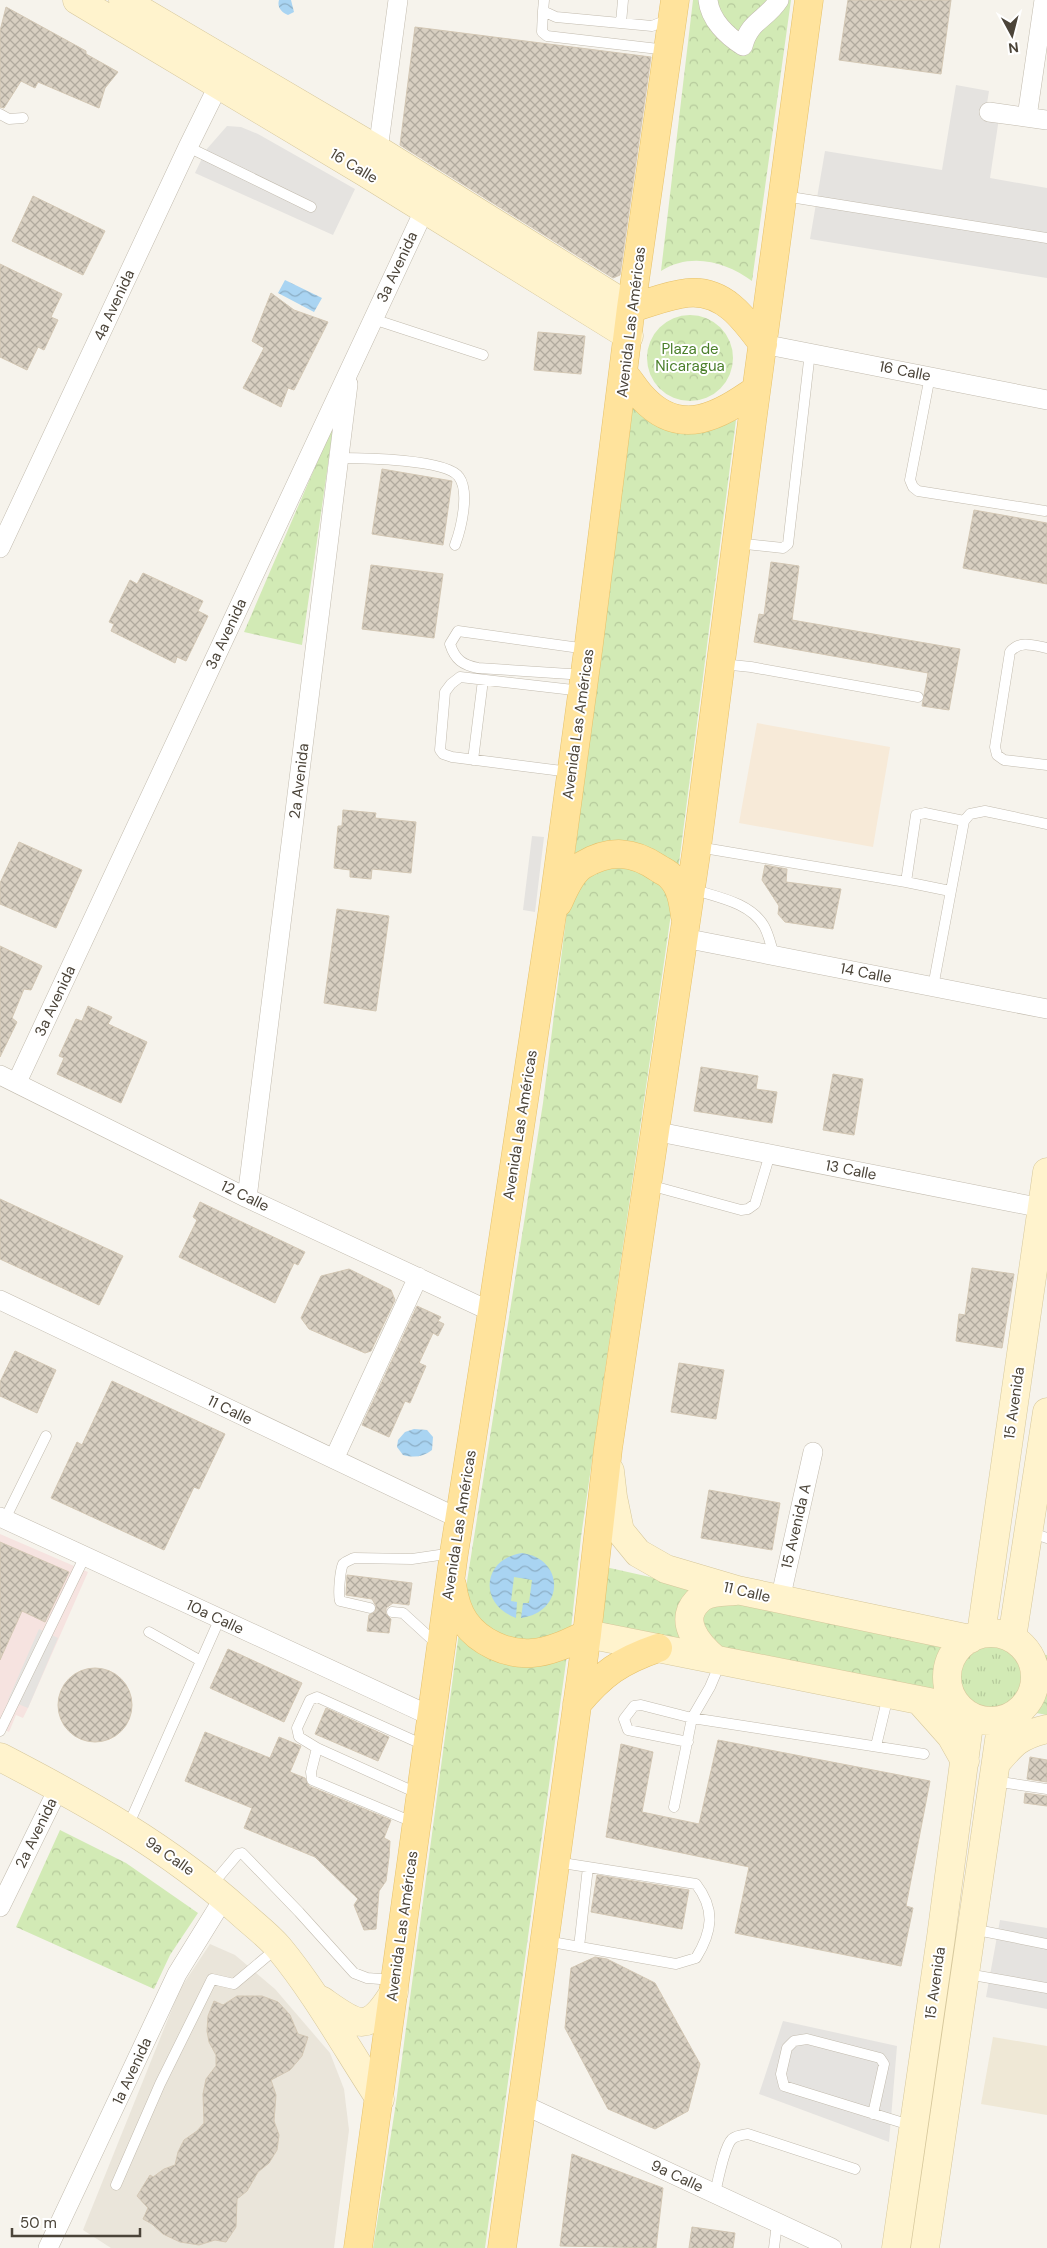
<svg xmlns="http://www.w3.org/2000/svg" width="1047" height="2248" font-family="'DM Sans',sans-serif">
<defs>
<pattern id="grass-tufts" width="24" height="20" patternUnits="userSpaceOnUse" patternTransform="scale(1.25)"><rect width="24" height="20" fill="#d2eab5"/><path d="M3 7l-1-3M5 7V3M7 7l1-3M15 17l-1-3M17 17v-4M19 17l1-3" fill="none" stroke="#b6ca9c"/></pattern>
<pattern id="park-crowns" width="20" height="18" patternUnits="userSpaceOnUse" patternTransform="scale(1.25)"><rect width="20" height="18" fill="#d2eab5"/><path d="M2 6a3 3 0 1 1 6 0M12 15a3 3 0 1 1 6 0" fill="none" stroke="#b6ca9c"/></pattern>
<pattern id="water-waves" width="16" height="10" patternUnits="userSpaceOnUse" patternTransform="scale(1.25)"><rect width="16" height="10" fill="#a9d4f2"/><path d="M0 5q4-4 8 0t8 0" fill="none" stroke="#8caec5"/></pattern>
<pattern id="building-cross-hatch" width="8" height="8" patternUnits="userSpaceOnUse" patternTransform="scale(1.25)"><rect width="8" height="8" fill="#d8cfc1"/><path d="M0 0l8 8M0 8l8-8" fill="none" stroke="#b1aa9e"/></pattern>
</defs>
<rect width="100%" height="100%" fill="#f6f3ec"/>
<path fill="#eae5da" d="M210 1944 235 1955 275 1989 330 2053 344 2089 349 2130 334 2248H111L83 2230 180 1989Z"/>
<path fill="#f7ead8" d="M757 723 890 747 873 847 739 823Z"/>
<path fill="#efe8d6" d="M993 2037 1047 2046V2115L981 2104Z"/>
<path fill="#f6e3e0" d="M0 1534 88 1572 28 1708 23 1718 16 1715 9 1732 0 1728Z"/>
<path fill="url(#grass-tufts)" d="M956 1676a35 35 0 1 1 70 0a35 35 0 1 1-70 0Z"/>
<path fill="url(#park-crowns)" d="M693 0H791L752 281C726 262 691 252 661 271Z
M647 358a43 43 0 1 1 86 0a43 43 0 1 1-86 0Z
M632 400 708 430 736 420 678 871 654 859 573 867Z
M334 423 302 645 244 632Z
M629 859 674 893 581 1537 571 1629 531 1642 508 1640 479 1622 465 1594 543 1103 570 887 586 870Z
M601 1566 699 1588 683 1645 593 1630Z
M719 1599 954 1641C941 1660 940 1673 942 1696L731 1655 699 1632 703 1604Z
M459 1632 567 1655 485 2248H373L396 2103Z
M1040 1654 1047 1655V1715L1031 1712 1042 1684Z
M60 1830 126 1863 198 1913 170 1955 154 1989 16 1927Z"/>
<path fill="#e5e3e0" d="M956 85 989 91 985 116 999 118 990 178 1047 188V278L810 239 825 151 942 170Z
M227 126 241 127 258 134 355 189 333 235 195 173 206 150Z
M532 836 544 837 535 912 523 910Z
M39 1629 58 1638 28 1708 8 1700Z
M1000 1920 1047 1928V2009L986 1997Z
M783 2021 897 2046 889 2142 759 2094Z"/>
<path fill="url(#water-waves)" d="M279 0H291L294 12 288 15C281 12 277 7 279 0Z
M285 280 322 298 314 312 278 293Z
M414 1429 427 1430 433 1437 432 1450C423 1457 414 1458 403 1455L397 1447 398 1440 405 1432Z
M522 1553C566 1559 564 1613 521 1618L523 1603H529L532 1580 514 1577 511 1601 517 1602 516 1618C478 1604 482 1559 522 1553Z"/>
<path fill="url(#building-cross-hatch)" stroke="#d3c7b4" d="M848 0H951L941 74 839 60Z
M6 7 86 51V54L118 72 105 88 99 108 38 82 35 88 21 81 4 108 0 107V31Z
M415 27 651 57 620 275 613 278 400 145Z
M33 196 105 231 83 275 12 241Z
M0 264 62 294 51 317 58 320 44 350 38 347 27 370 0 357Z
M271 293 294 310 328 322 294 390 288 388 281 407 243 388 264 348 252 341Z
M538 332 585 336 581 374 534 370Z
M382 469 452 481 443 545 372 534Z
M974 510 1047 523V584L963 568Z
M771 562 799 566 792 620 960 649 949 710 922 706 928 673 754 642 759 614 764 615Z
M371 565 443 574 434 638 362 629Z
M143 573 203 601 198 611 208 616 186 661 177 657 175 663 111 631 114 624 109 622 130 580 137 584Z
M343 810 376 813 375 818 416 822 411 873 372 869 371 879 350 877V870L334 868 338 826H342Z
M19 842 82 870 56 928 0 904V883Z
M765 865 787 869 786 882 841 889 833 929 785 922 778 914 779 906 762 880Z
M337 909 389 916 376 1011 324 1003Z
M0 946 42 966 31 990 24 989 12 1018 17 1022 0 1057Z
M88 1006 112 1017 108 1024 147 1042 121 1103 57 1074 64 1058 59 1056 76 1019 82 1021Z
M701 1067 758 1076 756 1089 777 1092 772 1123 694 1111Z
M833 1074 863 1079 854 1135 823 1130Z
M0 1199 123 1256 99 1305 0 1259Z
M200 1202 305 1252 298 1265 294 1263 275 1303 179 1257 197 1220 193 1217Z
M972 1268 1014 1274 1002 1348 956 1341 959 1314 965 1315Z
M349 1269 391 1290 395 1300 371 1351 365 1353 309 1329 301 1318 321 1276Z
M417 1306 441 1317 438 1321 444 1324 438 1336 433 1333 419 1363 426 1366 410 1403 405 1401 389 1437 362 1425Z
M15 1351 56 1370 37 1413 0 1396V1382Z
M679 1363 724 1370 716 1419 671 1412Z
M112 1381 225 1434 199 1489 194 1487 164 1550 51 1498 77 1442 82 1445Z
M709 1490 780 1503 772 1550 701 1538Z
M0 1542 69 1572 45 1622 22 1611 0 1660Z
M347 1575 412 1583 409 1605 393 1603 386 1608V1614L391 1619 389 1633 367 1631 369 1615 375 1612 376 1606 372 1599 346 1595Z
M228 1649 302 1683 284 1722 210 1688Z
M58 1705a37 37 0 1 1 74 0a37 37 0 1 1-74 0Z
M326 1708 389 1737 378 1761 315 1734Z
M205 1732 270 1758 279 1737 301 1746 290 1772 305 1778 309 1786 391 1820 384 1838 390 1841 389 1857 386 1881 379 1891 376 1929 364 1930 354 1905 358 1899 315 1857 244 1828 252 1808 185 1781Z
M718 1740 930 1781 906 1906 913 1908 901 1966 735 1933 749 1867 606 1837 621 1744 653 1752 642 1812 699 1824Z
M1030 1757 1047 1760V1782L1027 1779Z
M1025 1793 1047 1796V1806L1024 1803Z
M597 1875 689 1890 682 1929 591 1912Z
M595 1957 607 1959 655 1983 700 2064 688 2111 655 2129 608 2109 565 2028 571 1968Z
M237 1996H262L278 2002 290 2015 298 2034 308 2037 302 2056 290 2070 271 2080 276 2095 274 2121 279 2135 277 2150 269 2163 258 2172 247 2191 237 2199 236 2227 226 2242 215 2240 199 2245 180 2242 163 2234 152 2224 143 2219 148 2208 137 2196 150 2175 153 2177 164 2169 175 2165 178 2152 184 2140 197 2131 204 2123 203 2094 206 2079 216 2066V2055L209 2042 207 2031 208 2016 214 2001 223 2005Z
M572 2154 663 2188 656 2248 560 2246Z
M692 2227 735 2233 733 2248H689Z"/>
<g fill="none" stroke-linecap="round" stroke-linejoin="round">
<defs>
<path id="lane" d="M544 0 543 11 556 17 652 26 662 22 668 16
M543 11 542 32 547 36 667 50
M621 23 623 0
M0 114 9 119 23 118
M188 147 311 207
M784 196 1047 238
M373 319 483 355
M930 376 910 480 913 487 918 491 1045 511
M339 458C362 458 447 459 459 477 470 492 461 529 455 545
M736 543 783 548 788 544 810 352
M1047 648C1033 645 1020 640 1010 652L995 747 997 755 1004 760 1047 765
M722 664 751 667 918 697
M585 675 478 668C463 665 455 660 450 644L458 631 587 649
M473 760 483 680
M570 772 452 757 443 754 440 750 445 692 451 684 460 677 582 691
M698 847 906 882 916 815 925 813 964 821
M906 882 950 891
M692 889C716 897 750 902 764 926 769 935 771 946 774 955
M933 987 964 821 970 814 985 811 1047 824
M649 1185 741 1210 748 1209 755 1204 770 1154
M5 1519 46 1436
M1029 1532 1047 1538
M370 1608 340 1601C338 1594 340 1571 343 1564 346 1561 350 1560 354 1558L412 1559 453 1553
M392 1612 403 1613 438 1645
M149 1632 201 1661
M0 1731 85 1556
M688 1742 628 1730 624 1719 634 1706 641 1705 692 1718 924 1754
M876 1746 888 1696
M317 1748 311 1772 312 1780 415 1823
M994 1781 1047 1789
M419 1794 317 1748 299 1737 297 1728 310 1700 317 1697 426 1746
M674 1807 692 1718 710 1687 721 1661
M128 1826 220 1618
M211 1886 238 1854 242 1853 299 1912 354 1973 367 1978 393 1980
M972 1929 1047 1944
M546 1941 676 1964 696 1958C712 1932 716 1910 696 1884L556 1862
M579 1947 588 1867
M967 1974 1047 1988
M873 2114 884 2064 880 2058 807 2039 794 2041 787 2048 781 2074 784 2086 913 2126
M116 2185 160 2084 212 1979 234 1984 277 1948
M715 2193C718 2181 724 2147 732 2139 737 2135 742 2135 748 2134L855 2169
M774 2248 777 2223"/>
<path id="street" d="M708 0C710 20 727 36 743 46 750 20 766 20 779 0
M989 112 1047 120
M1027 117 1044 0
M374 159 378 150 398 0
M763 344 1047 400
M0 548 188 147 224 74
M684 938 1047 1009
M0 1075 247 1198 492 1312
M17 1082 429 200
M654 1131 1047 1209
M247 1198 348 384
M0 1300 460 1519
M334 1459 418 1277
M0 1517 431 1716
M780 1600 813 1452
M0 1907 59 1787
M522 2104 832 2248
M48 2248 177 1974 224 1898"/>
<path id="secondary" d="M77 0 366 173 629 336
M123 0 378 150 631 308
M610 1471 613 1497 620 1531 638 1553 666 1569 737 1590 970 1639
M947 1677a44 44 0 1 1 88 0a44 44 0 1 1-88 0Z
M587 1634 959 1708
M981 1634 1047 1172
M1012 1638 1047 1412
M716 1660C698 1645 675 1619 701 1598 710 1591 724 1592 735 1591
M919 1700 951 1736 965 1761
M0 1757C85 1801 168 1847 240 1912 253 1924 268 1935 279 1948 317 1994 347 2049 380 2099
M996 1763C1013 1743 1020 1735 1047 1729
M321 2000C357 2025 367 2036 394 1992
M896 2248 941 1937 970 1717
M925 2248 1002 1720"/>
<path id="primary" d="M631 308C650 303 668 295 687 293 723 289 744 318 763 344
M624 374C631 382 636 391 643 398 681 439 720 415 756 390
M558 903C564 890 571 872 583 865 610 849 633 851 658 868 662 871 668 873 671 877 681 887 683 902 685 916
M452 1585C454 1598 457 1611 465 1622 479 1642 507 1655 532 1653 551 1652 570 1642 587 1634
M577 1704C602 1674 620 1661 658 1648
M358 2248 454 1553 492 1312 552 915 589 643 631 308 675 0
M502 2248 587 1634 608 1449 697 847 752 422 809 0"/>
</defs>
<use href="#lane" stroke="#c2bbae" stroke-width="11"/>
<use href="#street" stroke="#c2bbae" stroke-width="20"/>
<use href="#secondary" stroke="#d6c79b" stroke-width="29"/>
<use href="#primary" stroke="#e6c16a" stroke-width="29"/>
<use href="#lane" stroke="#fff" stroke-width="10"/>
<use href="#street" stroke="#fff" stroke-width="19"/>
<use href="#secondary" stroke="#fff3cd" stroke-width="28"/>
<use href="#primary" stroke="#ffe39c" stroke-width="28"/>
</g>
<g text-anchor="middle" dominant-baseline="central" stroke-width="4" stroke-linejoin="round" paint-order="stroke">
<g font-size="15" fill="#4b4439" stroke="#fff">
<text transform="translate(354 166) rotate(31)">16 Calle</text>
<text transform="translate(397 267) rotate(-65)">3a Avenida</text>
<text transform="translate(114 305) rotate(-65)">4a Avenida</text>
<text transform="translate(631 322) rotate(-83)">Avenida Las Américas</text>
<text transform="translate(905 371) rotate(11)">16 Calle</text>
<text transform="translate(226 634) rotate(-65)">3a Avenida</text>
<text transform="translate(578 724) rotate(-82)">Avenida Las Américas</text>
<text transform="translate(299 781) rotate(-83)">2a Avenida</text>
<text transform="translate(866 973) rotate(11)">14 Calle</text>
<text transform="translate(55 1001) rotate(-65)">3a Avenida</text>
<text transform="translate(520 1125) rotate(-81)">Avenida Las Américas</text>
<text transform="translate(851 1170) rotate(11)">13 Calle</text>
<text transform="translate(245 1196) rotate(26)">12 Calle</text>
<text transform="translate(1014 1403) rotate(-82)">15 Avenida</text>
<text transform="translate(230 1410) rotate(26)">11 Calle</text>
<text transform="translate(459 1525) rotate(-81)">Avenida Las Américas</text>
<text transform="translate(796 1526) rotate(-77)">15 Avenida A</text>
<text transform="translate(747 1592) rotate(13)">11 Calle</text>
<text transform="translate(215 1617) rotate(25)">10a Calle</text>
<text transform="translate(36 1833) rotate(-64)">2a Avenida</text>
<text transform="translate(170 1856) rotate(35)">9a Calle</text>
<text transform="translate(402 1926) rotate(-82)">Avenida Las Américas</text>
<text transform="translate(935 1983) rotate(-82)">15 Avenida</text>
<text transform="translate(132 2071) rotate(-65)">1a Avenida</text>
<text transform="translate(677 2176) rotate(25)">9a Calle</text>
</g>
<g font-size="15" fill="#4a7f2a" stroke="#fff">
<text x="690" y="349">Plaza de<tspan x="690" dy="17">Nicaragua</tspan></text>
</g>
</g>
<g transform="translate(1012 35) rotate(173)" stroke="#ffffff" stroke-width="4" paint-order="stroke">
<path d="M0-4L9 19L0 12L-9 19Z" fill="#4b4439"/>
<text y="-8" font-size="14" font-weight="bold" text-anchor="middle" fill="#4b4439">N</text>
</g>
<path d="M12 2228v8h128v-8" fill="none" stroke="#4b4439" stroke-width="2.5"/>
<text x="20" y="2228" font-size="15" fill="#4b4439" stroke="#ffffff" stroke-width="4" paint-order="stroke">50 m</text>
</svg>
